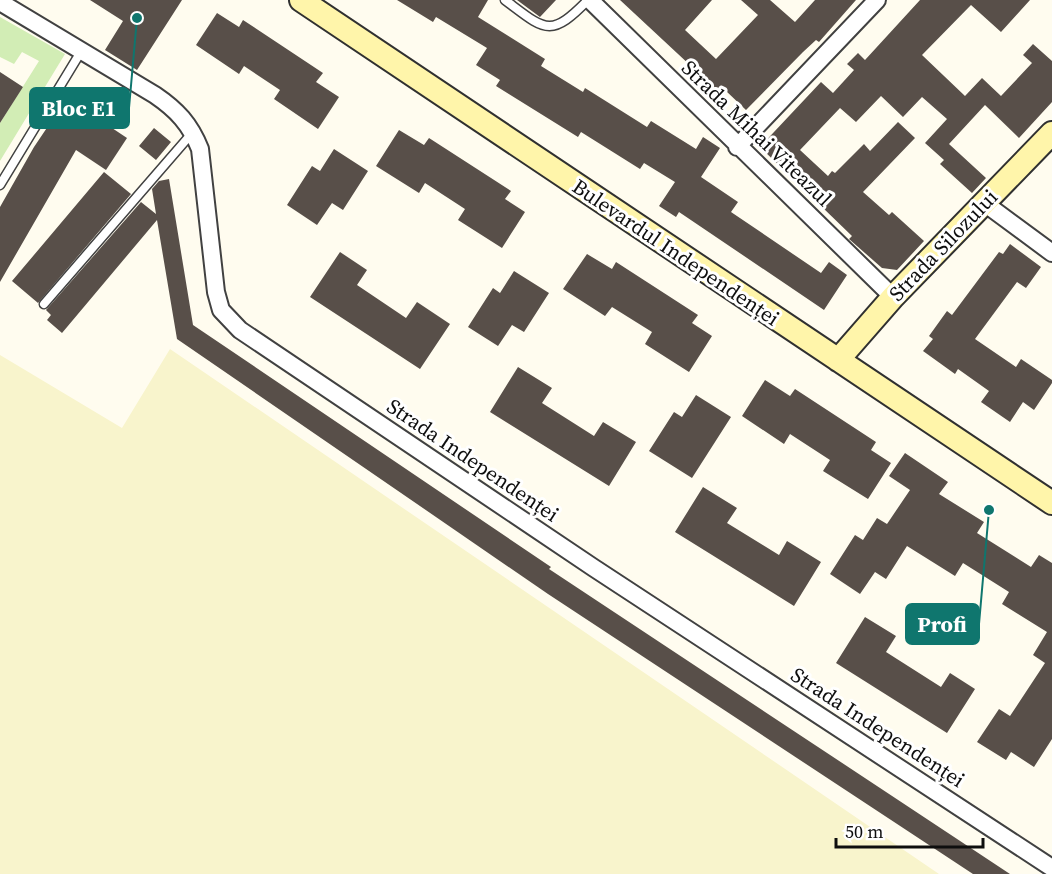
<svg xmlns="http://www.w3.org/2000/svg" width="1052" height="874" font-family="'Source Serif 4',serif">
<rect width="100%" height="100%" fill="#fffcef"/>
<path fill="#f8f4cc" d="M170 349 939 874H0V355L122 428Z"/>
<path fill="#d2edb5" d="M0 17 65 54 0 161V123L39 61 22 52 14 64 0 57Z"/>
<path fill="#584f49" d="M90 0H182L137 70 105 50 123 21Z
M397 0H488L478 17 545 59 541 66 583 92 585 88 647 127 651 121 696 149 703 137 720 148 701 177 738 202 731 212 821 273 829 262 847 275 824 310 679 212 676 217 659 206 675 182 644 163 640 169 581 132 578 137 496 86 500 80 476 65 487 48 436 17 433 22Z
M517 0H556L540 17Z
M620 0H712L685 30 716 59 758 15 741 0H770L795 22 815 0H856L819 42 816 40 803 52 746 110 725 90 721 94Z
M920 0H1030L1001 32 971 5 922 55 965 96 982 78 1001 96 1032 63 1023 55 1033 44 1052 61V102L1019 138 985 105 949 144 986 178 972 193 940 164 944 160 925 143 947 119 922 97 903 117 881 96 856 122 840 108 800 150 828 176 832 171 835 173 864 144 870 151 898 122 915 138 863 192 889 215 892 212 924 241 897 270 882 268 849 239 852 236 760 147 821 82 833 93 854 70 847 64 858 53 865 60Z
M217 13 239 27 243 20 323 73 316 82 339 97 318 129 274 99 280 90 244 66 239 74 196 45Z
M0 72 23 87 0 123Z
M67 98 127 138 106 170 76 150 0 282V207L34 147Z
M154 128 171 142 156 160 139 146Z
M399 130 424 145 429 138 511 191 505 199 525 212 502 248 458 220 465 209 425 183 419 193 376 166Z
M334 149 368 171 343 210 332 203 317 225 287 205 312 166 320 171Z
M104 172 131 194 38 303 12 281Z
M169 179 193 325 551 567 549 569 1010 874H973L548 594 177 339 157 220 62 333 47 320 51 315 46 310 141 202 156 214 152 189 159 181Z
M1010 244 1041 267 1026 288 1017 282 975 339 1016 367 1021 359 1052 380V383L1034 410 1023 402 1010 422 981 402 989 391 958 369 955 374 923 351 933 339 929 336 947 311 952 315 999 252 1003 254Z
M340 252 367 270 357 285 406 318 417 302 450 324 420 369 310 297Z
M587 254 612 269 616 262 698 315 692 323 712 336 689 372 645 344 652 332 612 307 605 316 563 289Z
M514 271 549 293 524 332 512 325 498 346 468 327 493 288 500 293Z
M518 367 552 388 542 403 594 436 603 422 636 442 609 486 490 412Z
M765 380 790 396 795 389 876 442 871 450 891 463 868 499 823 471 830 460 790 434 784 444 742 416Z
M696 395 731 417 692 478 649 451 674 412 682 417Z
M905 453 948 482 939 494 984 522 977 533 1031 567 1039 555 1052 563V739L1034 767 1011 752 1006 760 977 742 999 709 1010 716 1045 663 1033 655 1047 632 1002 604 1009 592 963 563 955 576 907 546 886 579 875 572 860 594 830 574 855 535 863 540 877 518 887 524 910 490 889 476Z
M703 487 737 508 727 523 779 555 787 541 821 562 794 606 675 532Z
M865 617 896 636 886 652 941 687 950 673 975 689 947 733 836 663Z"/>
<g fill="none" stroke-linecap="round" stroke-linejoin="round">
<defs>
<path id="service" d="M505 0C545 30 550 39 588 0
M0 185 82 50
M44 304 193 132"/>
<path id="minor" d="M590 0 893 297
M0 2 155 95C177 110 190 124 200 149L216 292 221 310 240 330 594 568 1052 868
M737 147 877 0
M983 202 1052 253"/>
<path id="secondary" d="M301 0 1052 503
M838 360 893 297 1052 133"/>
</defs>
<use href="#service" stroke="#414141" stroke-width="11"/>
<use href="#minor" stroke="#414141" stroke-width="20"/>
<use href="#secondary" stroke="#303030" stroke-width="26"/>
<use href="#service" stroke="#fff" stroke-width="8"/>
<use href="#minor" stroke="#fff" stroke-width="16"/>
<use href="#secondary" stroke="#fff5aa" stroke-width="22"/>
</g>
<g text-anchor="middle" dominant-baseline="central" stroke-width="6" stroke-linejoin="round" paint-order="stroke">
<g font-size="21" fill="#0e0e0e" stroke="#fff">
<text transform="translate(757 133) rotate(44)">Strada Mihai Viteazul</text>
<text transform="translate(943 245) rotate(-46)">Strada Silozului</text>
<text transform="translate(676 252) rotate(34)">Bulevardul Independenței</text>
<text transform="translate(473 460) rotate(34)">Strada Independenței</text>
<text transform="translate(878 727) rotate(33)">Strada Independenței</text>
</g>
</g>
<path fill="none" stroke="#0f766e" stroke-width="2" d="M137 18L129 108M989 510L979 624"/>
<g fill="#0f766e" stroke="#fff" stroke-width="2">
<circle cx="137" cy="18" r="6"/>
<circle cx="989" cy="510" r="6"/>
</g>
<g fill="#0f766e" stroke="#0f766e" stroke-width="2">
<rect x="30" y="88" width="99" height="40" rx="6"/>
<rect x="906" y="604" width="73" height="40" rx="6"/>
</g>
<g font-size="22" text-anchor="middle" font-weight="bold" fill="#fff">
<text x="79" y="116">Bloc E1</text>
<text x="942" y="632">Profi</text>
</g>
<path d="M836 838v9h147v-9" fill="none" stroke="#0e0e0e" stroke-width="3"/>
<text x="845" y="838" font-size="18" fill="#0e0e0e" stroke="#ffffff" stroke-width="4.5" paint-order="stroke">50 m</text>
</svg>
